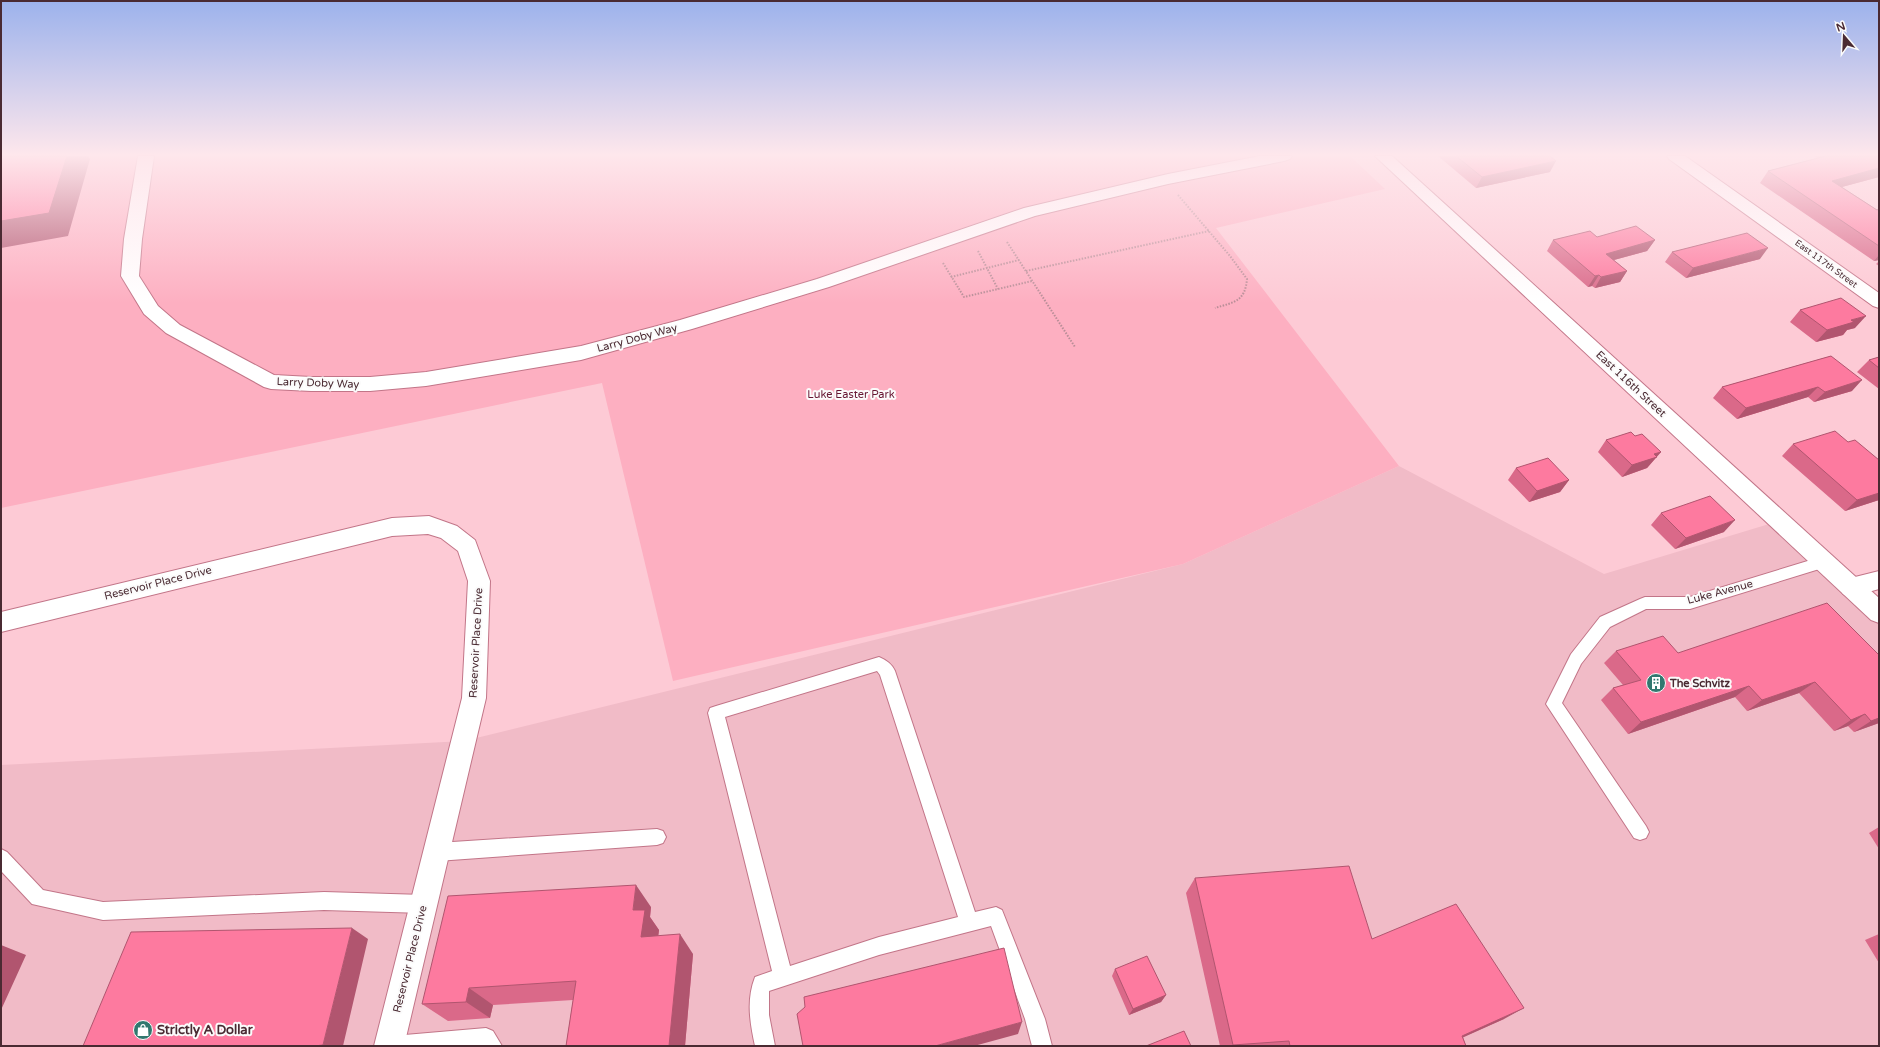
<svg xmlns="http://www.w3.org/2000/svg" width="1880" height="1047" font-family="'Varela Round',sans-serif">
<rect width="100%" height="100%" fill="#fdcad5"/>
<path fill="#f1bbc7" d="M1399 466 1604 574 1779 521 1879 613V1046H1V765L464 741 1183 564Z"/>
<path fill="#fdafc1" d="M1 156H1350L1385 189 1216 228 1399 466 1183 564 673 681 602 383 1 508Z"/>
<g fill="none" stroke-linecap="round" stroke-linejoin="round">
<defs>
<path id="lane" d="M1824 556 1829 558 1831 562 1829 566 1690 609H1646L1610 627 1581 664 1562 703 1646 826 1649 832 1646 838 1640 840 1634 838 1546 704 1571 654 1600 617 1640 599 1645 597H1690Z
M879 657C886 660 892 664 895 671L975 912 996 907 1002 910 1045 1019 1052 1046H1032L1025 1019 991 926 879 955 769 991V1015L775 1046H755C750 1023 746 1000 755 977L772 971 708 713 710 708 716 706ZM877 671 880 675 958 917 879 937 790 966 725 717Z
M657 829 663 831 666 837 663 843 657 845 437 861 431 858 428 852 431 846 437 843Z
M1 849 7 852 43 890 103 902 324 892 424 895 430 898 433 904 430 910 424 913 324 910 103 920 32 904 1 871Z
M486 1028 493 1031 502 1046H383L386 1039 393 1036Z"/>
<path id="street" d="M138 156H154L142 239 139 276 158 306 180 325 274 375 311 377H370L426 372 581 346 680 320 817 279 1024 208 1168 174 1260 156H1292L1290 159 1284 161 1168 184 1035 216 829 287 692 329 581 360 426 386 370 391H311L271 389 264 387 166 333 144 314 121 276 124 239Z
M1667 156H1685L1879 293V308L1873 306 1669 159Z
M429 516 457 526 475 540 490 581 486 698 404 1046H374L462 698 468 581 458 551 441 538 428 534 392 536 1 632V612L392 518Z
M1879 571V589L1851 597 1843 594 1839 587 1843 580Z"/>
<path id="secondary" d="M1375 156H1392L1879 598V623L1871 620Z"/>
</defs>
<use href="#lane" stroke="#c27588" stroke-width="2"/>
<use href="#street" stroke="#c27588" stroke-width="2"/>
<use href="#secondary" stroke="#c27588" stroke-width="2"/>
<path stroke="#b98d97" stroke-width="2" stroke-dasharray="1.5 1.5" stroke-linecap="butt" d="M1178 195 1230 256 1247 279C1245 302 1234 302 1215 308
M1007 242 1075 347
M978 251 998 289
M943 263 964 297 1032 281
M1026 271 1209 231
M951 277 1019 260"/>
<use href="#lane" fill="#fff" fill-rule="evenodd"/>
<use href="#street" fill="#fff" fill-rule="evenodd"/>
<use href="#secondary" fill="#fff" fill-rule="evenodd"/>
</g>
<path fill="#da6989" d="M1438 156H1550V172L1476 188Z
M1814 156H1879V177L1842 187 1877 210 1879 209V260L1874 261 1760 183 1768 171 1817 158Z
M1597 237 1655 240 1647 251 1614 260 1627 271 1620 282 1595 288 1592 286 1588 287 1547 251 1553 240Z
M1672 252 1760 259 1686 278 1665 262Z
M1879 261V266L1876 264Z
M1800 310 1855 328 1847 330 1843 335 1816 342 1790 322Z
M1831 356 1852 391 1814 402 1808 397 1737 419 1713 398 1722 387Z
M1879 357V389L1857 372 1869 360Z
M1635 436 1661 452 1647 468 1622 477 1598 452 1606 440Z
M1848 442 1879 500 1845 511 1782 456 1793 444Z
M1516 468 1569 480 1560 492 1529 502 1508 480Z
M1661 513 1724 532 1675 549 1651 525Z
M1616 651 1678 653 1879 655V723L1854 732 1848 726 1834 731 1799 693 1747 711 1735 697 1628 734 1601 700 1613 688 1623 685 1604 663Z
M1879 827V849L1869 833Z
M1195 878 1372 939 1504 1019 1463 1037 1466 1046H1220L1186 893Z
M651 907 650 917 659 930 658 936 693 954 685 1046H566L573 1000 493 1005 490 1018 448 1021 422 1004Z
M1879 934V963L1865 940Z
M1115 969 1166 995 1161 1002 1129 1015 1112 976Z"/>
<path fill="#b1556f" d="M67 156H88L90 159 68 236 1 248V221Z
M1556 161 1550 172 1476 188 1482 177Z
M1879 168V177L1823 192 1832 181Z
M1655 240 1647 251 1599 264 1606 254Z
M1768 248 1760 259 1686 278 1693 268Z
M1879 255V260L1874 261Z
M1627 271 1620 282 1595 288 1601 277Z
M1599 275 1592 286 1588 287 1595 276Z
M1866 316 1855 328 1847 330 1843 335 1816 342 1827 330 1851 320Z
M1862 380 1852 391 1814 402 1825 392Z
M1818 387 1808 397 1737 419 1746 408Z
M1661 452 1647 468 1622 477 1632 465 1654 454Z
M1569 480 1560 492 1529 502 1537 491Z
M1879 493V500L1845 511 1857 500Z
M1735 520 1724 532 1675 549 1686 538Z
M1815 682 1799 693 1747 711 1762 700Z
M1749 686 1735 697 1628 734 1641 722Z
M1865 714 1848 726 1834 731 1851 720Z
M1879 718V723L1854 732 1871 721Z
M636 885 651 907 650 917 659 930 656 956 641 937 633 910Z
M352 928 368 939 343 1046H325L323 1045Z
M680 934 693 954 685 1046H669Z
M1 945 26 955 1 1010Z
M469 988 493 1005 490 1018 466 1002Z
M1166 995 1161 1002 1129 1015 1133 1009Z
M1524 1008 1504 1019 1444 1046 1462 1036Z
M1022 1022 1018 1034 974 1046H935Z"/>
<path fill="#fd7a9f" stroke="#b1556f" d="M1 156H67L49 213 1 221Z
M1456 156H1550L1556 161 1482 177Z
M1826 156H1879V168L1832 181 1877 210 1879 209V246L1768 171Z
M1636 226 1655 240 1606 254 1627 271 1601 277 1599 275 1595 276 1553 240 1590 231 1597 237Z
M1747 233 1768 248 1693 268 1672 252Z
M1841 298 1866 316 1851 320 1854 322 1827 330 1800 310Z
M1831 356 1862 380 1825 392 1818 387 1746 408 1722 387Z
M1879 357V368L1869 360Z
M1835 431 1848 442 1855 440 1879 460V493L1857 500 1793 444Z
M1631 432 1635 436 1642 434 1661 452 1654 454 1657 457 1632 465 1606 440Z
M1548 458 1569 480 1537 491 1516 468Z
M1710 496 1735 520 1686 538 1661 513Z
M1827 603 1879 655V718L1871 721 1865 714 1851 720 1815 682 1762 700 1749 686 1641 722 1613 688 1641 680 1616 651 1663 636 1678 653Z
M1349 866 1372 939 1456 904 1524 1008 1462 1036 1466 1046H1290L1289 1041 1233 1045 1195 878Z
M636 885 633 910H645L641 937 680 934 669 1046H566L576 981 469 988 466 1002 422 1004 448 896Z
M352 928 323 1045 314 1046H83L131 932Z
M1004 948 1022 1022 935 1046H803L797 1014 805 1007 804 997Z
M1147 956 1166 995 1133 1009 1115 969Z
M1184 1031 1191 1046H1146Z"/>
<linearGradient id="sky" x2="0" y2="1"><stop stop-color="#9cb2ec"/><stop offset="0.51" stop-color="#fee7ec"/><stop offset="1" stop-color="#fee7ec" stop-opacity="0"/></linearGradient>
<rect width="1880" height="303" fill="url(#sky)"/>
<defs>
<symbol id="building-disc" viewBox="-11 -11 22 22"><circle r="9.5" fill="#31786f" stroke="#fbfbfb"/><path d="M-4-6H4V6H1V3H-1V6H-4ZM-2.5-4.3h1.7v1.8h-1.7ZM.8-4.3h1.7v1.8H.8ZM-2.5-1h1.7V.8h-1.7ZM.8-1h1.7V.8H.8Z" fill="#fff"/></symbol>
<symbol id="shop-disc" viewBox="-11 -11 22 22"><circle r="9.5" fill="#31786f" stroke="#fbfbfb"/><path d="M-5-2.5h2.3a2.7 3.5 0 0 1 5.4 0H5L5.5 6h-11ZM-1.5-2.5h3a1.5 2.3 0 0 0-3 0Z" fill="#fff"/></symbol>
</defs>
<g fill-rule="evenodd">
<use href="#building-disc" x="1645" y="672" width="22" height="22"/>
<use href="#shop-disc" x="132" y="1019" width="22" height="22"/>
</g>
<g text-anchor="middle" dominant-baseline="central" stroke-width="4" stroke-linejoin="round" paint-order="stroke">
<g font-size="9" fill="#4a2a32" stroke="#fbfbfb">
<text transform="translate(1826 264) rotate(36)">East 117th Street</text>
</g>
<g font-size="11" fill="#4a2a32" stroke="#fbfbfb">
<text transform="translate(637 338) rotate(-15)">Larry Doby Way</text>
<text transform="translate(318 383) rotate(2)">Larry Doby Way</text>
<text transform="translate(1631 384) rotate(43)">East 116th Street</text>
<text transform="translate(158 583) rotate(-14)">Reservoir Place Drive</text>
<text transform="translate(1720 592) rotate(-15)">Luke Avenue</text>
<text transform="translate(476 643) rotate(-87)">Reservoir Place Drive</text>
<text transform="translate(410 959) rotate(-76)">Reservoir Place Drive</text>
</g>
<g font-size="11" fill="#671633" stroke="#fbfbfb">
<text x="851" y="394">Luke Easter Park</text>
</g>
<g font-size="11" font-weight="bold" fill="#4a2a32" stroke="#fbfbfb" text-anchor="start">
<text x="1670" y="683">The Schvitz</text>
</g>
<g font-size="13" font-weight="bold" fill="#4a2a32" stroke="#fbfbfb" text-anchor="start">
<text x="157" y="1030">Strictly A Dollar</text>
</g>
</g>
<rect width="1880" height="1047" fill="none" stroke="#4a2a32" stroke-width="4"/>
<g transform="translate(1844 36) rotate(341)" stroke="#fbfbfb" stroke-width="3" paint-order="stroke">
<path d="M0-3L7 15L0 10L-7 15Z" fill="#4a2a32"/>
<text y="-6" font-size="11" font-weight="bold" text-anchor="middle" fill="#4a2a32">N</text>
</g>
</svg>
